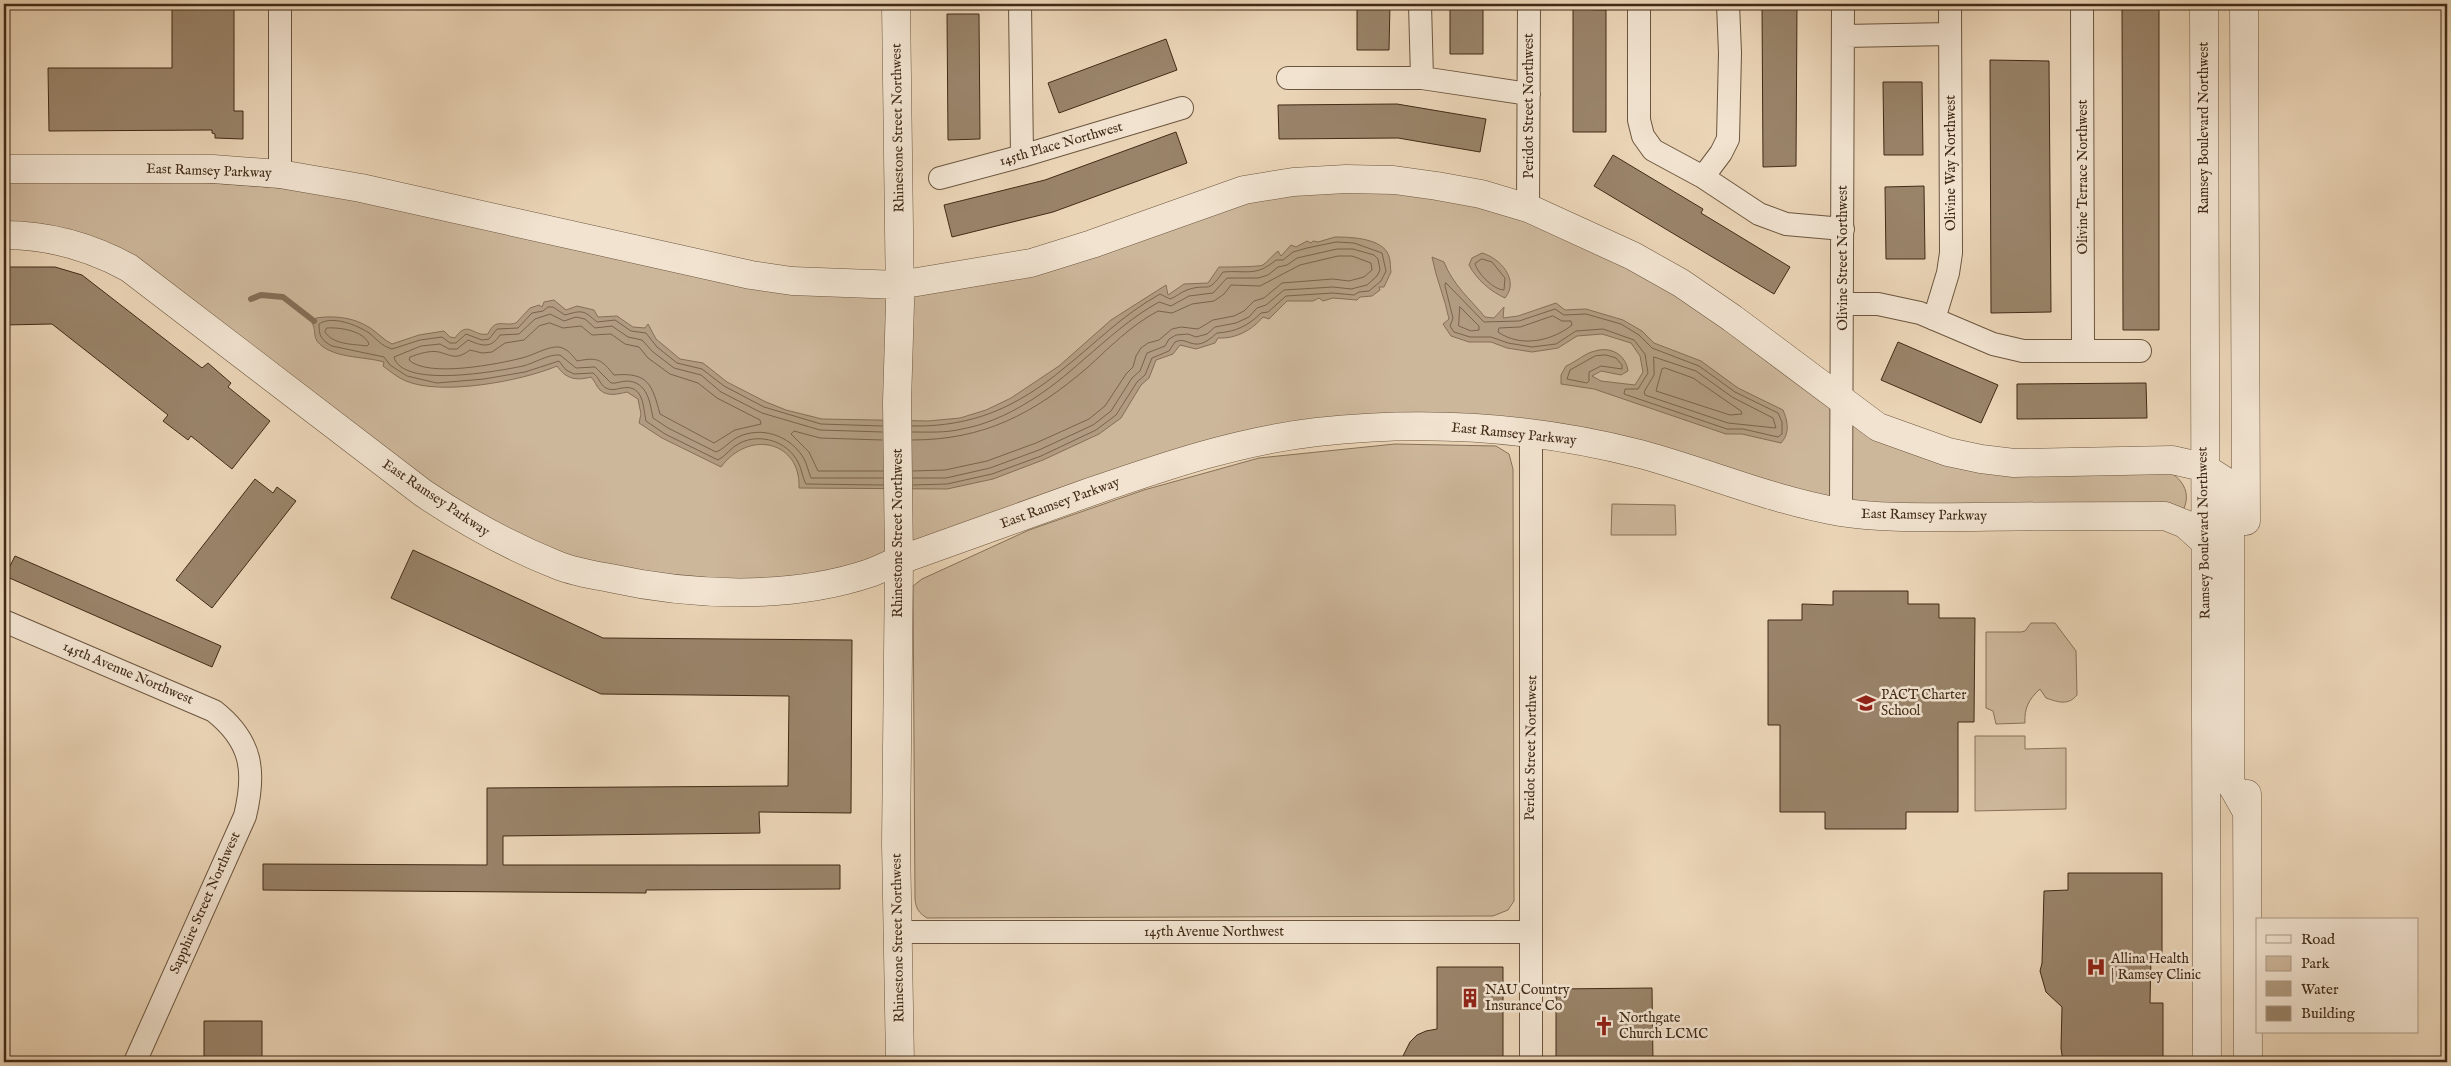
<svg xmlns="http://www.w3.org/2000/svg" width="2451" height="1066" font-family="'IM FELL English',serif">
<rect width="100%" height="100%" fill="#ead4b6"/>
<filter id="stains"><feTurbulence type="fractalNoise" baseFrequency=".004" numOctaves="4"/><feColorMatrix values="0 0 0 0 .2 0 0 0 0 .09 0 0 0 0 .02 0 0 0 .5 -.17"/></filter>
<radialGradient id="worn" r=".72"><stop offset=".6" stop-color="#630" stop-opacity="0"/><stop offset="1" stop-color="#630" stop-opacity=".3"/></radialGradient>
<path fill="#cdb79b" stroke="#887158" d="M4 182H198L295 189 837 294 1267 196 1389 191 1515 213 1641 272 1873 431 2168 471C2184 480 2192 495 2182 512L1880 505 1797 493 1696 463 1350 423 832 573 727 584 592 567 472 514 144 267 4 224Z
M1395 444 1496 446 1509 454 1513 469 1514 901 1508 910 1493 916 927 918C919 913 916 909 915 899L913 586 922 579 1029 530 1144 490 1259 458Z
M1612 504 1675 505 1676 535H1611Z
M2031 623H2055L2076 651 2077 695C2068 706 2058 702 2046 698L2040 689C2029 699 2024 708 2025 723L1996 724 1993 711 1986 708V632H2021L2025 631Z
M1975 736H2025V749L2066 748V809L1975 811Z"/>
<path fill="#b19b80" stroke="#856e56" d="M1335 237C1350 237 1378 238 1387 252 1391 258 1390 266 1391 272L1384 287H1379L1380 290 1372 296 1360 297 1357 300 1333 298 1323 301 1319 298 1313 301H1287L1269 319 1263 317C1252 330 1236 339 1218 338L1215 343 1196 349 1180 345 1173 354 1156 360 1149 378 1141 385 1121 418 1099 434 1043 460 993 479 947 489 799 488C801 441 749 429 721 467L662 438 639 423 641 414 638 399 627 392C618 394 608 397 600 390 596 386 595 381 591 377 576 381 566 379 557 366 522 381 441 396 406 381 398 378 390 371 383 366L384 362C364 356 331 359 317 341 313 334 316 329 312 323L316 318C336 315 357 318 373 330 380 335 384 340 392 344L419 335 444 331 450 337 455 338C468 319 473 337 488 334 496 317 503 327 516 323L530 308 539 305 542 307 544 302 554 300 566 310 577 306 594 310 598 317 617 316 633 327 645 328 648 324 656 339 680 359 703 363 727 382 766 402 786 410 822 419 928 421 960 418 986 410 1011 398 1059 366 1111 320 1166 285 1168 295 1184 284 1208 283 1219 267C1226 267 1259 267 1263 265 1268 261 1273 255 1278 251L1281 256 1291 245 1296 247 1307 241 1311 243 1313 241 1318 242Z
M1482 253C1500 258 1520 280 1505 298 1490 291 1477 280 1469 265L1472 258Z
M1432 257 1444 262C1453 285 1470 299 1485 317L1494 318 1504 307 1503 318 1518 316 1556 303 1565 310 1586 309 1623 320 1642 331 1654 343 1701 361 1738 388 1783 410C1788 422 1790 433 1781 443L1742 434H1726L1594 389 1561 384V375L1566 366C1576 362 1585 353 1595 351 1611 346 1626 355 1628 371L1621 375 1601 371 1592 376 1601 381 1635 385 1643 372 1640 356 1631 343 1602 334 1577 336 1558 348 1532 352 1507 348 1491 342H1469L1451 336 1443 324 1449 319C1445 298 1436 279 1432 257Z"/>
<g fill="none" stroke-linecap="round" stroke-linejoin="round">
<path stroke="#7a634b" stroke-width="1" d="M1482 259 1492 262 1505 278 1504 290C1494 290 1478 274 1475 264Z
M1446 283 1484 322 1519 321 1555 309 1564 315 1586 314 1621 324 1639 335 1652 348 1699 366 1735 392 1778 413 1782 422V434L1778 437 1743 429H1727L1624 394 1625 389H1638L1648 373 1645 354 1634 340 1603 329 1576 331 1556 344 1532 347 1508 343 1491 337H1470L1454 332 1450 326 1453 318 1445 286Z
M1460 307 1479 326V330L1471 331 1459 326Z
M1553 316 1562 321H1571L1572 325C1552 341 1521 348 1498 332L1499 328 1520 327Z
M550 323 563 328 581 326 592 335 611 334 625 344 639 347 648 358 670 374 698 383 717 398 760 420 761 424 735 430 714 443 660 414C652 385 649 372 614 375 601 359 598 357 577 361 572 355 568 349 559 347 548 346 534 355 522 358 498 364 428 378 409 360L410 357C418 354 430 350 439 352 453 356 456 360 470 350L482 353 492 352 505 343 524 340 539 326Z
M327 328C340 327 364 331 369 344L367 346C353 344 333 345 325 332Z
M1606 355 1616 358 1622 365V369L1601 366 1589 372V381L1587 383 1567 379 1570 370 1595 356Z
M1654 357 1696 371 1732 397 1773 418 1776 428 1728 423 1645 395 1644 392 1654 375Z
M1665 368 1693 378 1741 411 1742 414 1730 415 1656 391 1662 369Z
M882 426 821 424 764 407 724 386 702 369 677 363 657 347 646 333 631 331 615 320 597 322C583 310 583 310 565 315L553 307H548L543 311 532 313 518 328 497 329 489 339 482 340 466 334 456 343H450L442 337 420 340 392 349C380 345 378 340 369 333 357 325 332 315 319 324 319 336 321 340 332 346L384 357 390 365 407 376 437 383 484 379 525 372 559 361 566 370 574 374 593 373C599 377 600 385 606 388 612 391 616 389 622 388 644 384 643 407 646 421L665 434 718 460C726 456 731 447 740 443 760 433 787 441 798 462 802 469 802 477 806 484L883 485
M912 426C973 427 1017 407 1063 369 1097 342 1121 316 1160 294L1170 299C1176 297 1181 292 1187 290 1209 282 1206 296 1223 272 1247 270 1256 277 1276 260H1283L1293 252 1307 248 1336 242 1354 243 1382 253 1386 271 1381 281 1369 291 1359 292 1354 295 1333 293 1286 296 1268 312 1261 313C1248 326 1235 332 1217 333 1211 338 1204 345 1195 344 1187 343 1183 338 1175 342L1169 351 1152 358 1145 375 1137 382 1116 415 1096 430 1041 456 992 474 947 484 913 485
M882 432 820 430 762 413 721 392 701 375 674 368 653 352 642 340 628 337 612 326 595 328 585 319 576 317 564 321 550 314 535 319 519 334 500 335C491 349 482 346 468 340L457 349H449L440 344 421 346 394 357C402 389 499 371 523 366 535 363 548 354 560 355L576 368 595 367 611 383C616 384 621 381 627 381 648 382 650 403 653 418L668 428 716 452C724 449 730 441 738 437 761 426 789 435 803 457 807 463 808 471 811 478H883
M912 432C929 432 946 433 962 429 1007 421 1050 390 1083 360 1108 339 1130 318 1159 302L1171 306 1189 296 1213 293 1227 278H1258L1268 275 1278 267 1287 265 1297 258 1337 249H1353L1374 255 1378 259 1380 270 1377 276 1367 285 1351 289 1333 287 1284 290 1266 305 1257 308 1249 317 1236 323 1215 327 1207 334 1196 337 1188 334 1176 335 1169 339 1165 346 1147 353 1140 371 1132 378 1111 411 1093 425 1039 450 990 468 946 478H913
M882 440 820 438 794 431 791 434 809 452 818 471H883
M912 440C984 440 1033 414 1087 368 1110 347 1130 326 1158 311L1172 313 1192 304 1214 301 1224 294 1231 285 1260 286 1300 265 1338 256H1352L1371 263 1372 270 1364 277 1349 281 1333 279 1282 283 1264 298 1254 301 1244 311 1234 316 1213 320 1198 329 1181 327 1172 329 1159 340 1148 343 1141 348 1136 356 1133 367 1126 374 1105 406 1089 419 1036 443 987 461 945 470 913 471"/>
<path stroke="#856e56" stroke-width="6" d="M251 299 261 295 283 297 314 321"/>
</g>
<path fill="#998369" stroke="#422b16" d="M172 4H234V111H243V139L215 138V134L212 133V130L49 131 48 68H172Z
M1357 4H1390L1389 50H1357Z
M1450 4H1483V54H1450Z
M1762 4H1797L1796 166 1763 167Z
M2122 4H2159V330H2123Z
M1573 9 1606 10V132H1573Z
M947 14H979L980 139 948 140Z
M1166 39 1177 70 1059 113 1048 83Z
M1990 60 2049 61 2051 312 1991 313Z
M1883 82H1922L1923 155H1884Z
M1397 104 1486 119 1480 152 1398 138 1279 139 1278 105Z
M1176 132 1187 163 1053 212 952 237 944 205 1045 180Z
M1613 155 1703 209 1701 213 1790 267 1774 294 1594 186Z
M1924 186 1925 259H1886L1885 187Z
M4 267H55L82 275 202 368 208 363 231 383 228 387 270 421 232 469 191 436 188 440 163 421 168 415 52 324 4 325Z
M1898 342 1998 385 1981 423 1881 380Z
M2146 383 2147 418 2017 419V384Z
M255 479 273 493 277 487 296 501 212 608 176 580Z
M413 550 603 638 852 640 851 813 759 812 760 833 503 836V865H840V889L646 890V893L263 890V864L487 865V788L788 786 789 696 601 694 391 598Z
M15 556 221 646 212 667 5 576Z
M1833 591H1908V604H1939V618H1975L1974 722H1958V812H1906V829H1825V812H1780V725H1768V620H1802V604L1833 605Z
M2068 873H2162V955H2151L2150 1003H2163V1062H2063L2061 1048 2062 1007 2046 992 2040 971 2042 963 2044 891 2068 890Z
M1437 967H1503V1062H1400L1410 1042 1417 1035 1426 1031 1437 1029Z
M1652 988 1653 1062H1556V989Z
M204 1021H262V1062H204Z"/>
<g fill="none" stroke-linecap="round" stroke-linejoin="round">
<defs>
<path id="minor" d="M1020 4 1022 156
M1420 4 1422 78
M1639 4V120L1643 136 1653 150 1703 177 1759 214 1786 224 1843 229
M2082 4 2083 351
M1844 36 1950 34
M1288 78H1422L1529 94
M280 174V4
M1703 177 1721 153 1728 139 1730 53 1728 4
M940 178 1022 156 1182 108
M1528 208 1529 4
M1843 304H1878L1920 313 1993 344 2023 351H2140
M1934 319 1948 273 1951 253 1950 4
M1531 434V1062
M1841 512 1843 4
M4 621 214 711C252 741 256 771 245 816L135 1062
M897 932H1530"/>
<path id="tertiary" d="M896 4 900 303 897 402 899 561 896 843 900 1062
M2204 4 2207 1062
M2244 4 2246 521
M4 169H213L280 174 361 188 751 275 792 281 899 285 1031 263 1092 244 1244 190 1293 182 1346 179 1394 180 1437 186 1481 194 1528 208 1633 256 1681 283 1732 318 1878 427 1948 452 1981 459 2014 463 2172 460 2203 467 2225 481 2230 498V782L2247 812
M4 235C49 235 89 246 129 268L423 493C466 522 509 546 557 565 574 572 593 575 610 578 691 596 790 600 870 573 881 569 892 563 903 559 965 537 1028 514 1090 492 1165 466 1238 441 1317 432 1425 420 1535 427 1640 454 1707 472 1771 500 1840 512 1884 519 1930 517 1975 517 2039 516 2102 516 2165 516L2185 524 2205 542
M2247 794 2248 1062"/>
</defs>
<use href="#minor" stroke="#6c553e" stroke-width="24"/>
<use href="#tertiary" stroke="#6c553e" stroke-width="29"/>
<use href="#minor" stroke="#f1e3d0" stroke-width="22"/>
<use href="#tertiary" stroke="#f1e3d0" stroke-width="28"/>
</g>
<defs>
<symbol id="school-bare" viewBox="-9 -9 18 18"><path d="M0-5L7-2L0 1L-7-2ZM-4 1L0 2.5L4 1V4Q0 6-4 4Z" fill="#8f2418" stroke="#f1e3d0" stroke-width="2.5" paint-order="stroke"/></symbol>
<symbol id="hospital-bare" viewBox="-9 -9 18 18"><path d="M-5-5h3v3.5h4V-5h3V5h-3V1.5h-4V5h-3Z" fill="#8f2418" stroke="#f1e3d0" stroke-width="2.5" paint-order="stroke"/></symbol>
<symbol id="building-bare" viewBox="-9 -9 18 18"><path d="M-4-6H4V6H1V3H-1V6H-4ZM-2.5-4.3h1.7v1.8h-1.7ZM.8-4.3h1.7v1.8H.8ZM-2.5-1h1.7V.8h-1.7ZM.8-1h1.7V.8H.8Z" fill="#8f2418" stroke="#f1e3d0" stroke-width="2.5" paint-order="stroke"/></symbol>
<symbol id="church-bare" viewBox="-9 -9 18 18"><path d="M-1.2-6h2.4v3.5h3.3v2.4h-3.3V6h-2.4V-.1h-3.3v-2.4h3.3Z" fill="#8f2418" stroke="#f1e3d0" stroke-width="2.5" paint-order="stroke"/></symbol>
</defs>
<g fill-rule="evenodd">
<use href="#school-bare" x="1852" y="689" width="28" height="28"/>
<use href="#hospital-bare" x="2082" y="953" width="28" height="28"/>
<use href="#building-bare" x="1456" y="984" width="28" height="28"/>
<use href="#church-bare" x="1590" y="1012" width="28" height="28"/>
</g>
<g text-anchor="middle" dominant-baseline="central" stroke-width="5" stroke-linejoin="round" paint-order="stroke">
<g font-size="14" fill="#422b16" stroke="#f1e3d0">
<text transform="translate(1529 106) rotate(-90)">Peridot Street Northwest</text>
<text transform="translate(898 128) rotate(-91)">Rhinestone Street Northwest</text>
<text transform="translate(2204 128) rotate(-90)">Ramsey Boulevard Northwest</text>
<text transform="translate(1061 144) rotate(-16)">145th Place Northwest</text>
<text transform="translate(1951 163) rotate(-90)">Olivine Way Northwest</text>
<text transform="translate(209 171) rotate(2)">East Ramsey Parkway</text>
<text transform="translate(2083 177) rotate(-90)">Olivine Terrace Northwest</text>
<text transform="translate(1843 258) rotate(-90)">Olivine Street Northwest</text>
<text transform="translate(1514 434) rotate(6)">East Ramsey Parkway</text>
<text transform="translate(436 498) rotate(34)">East Ramsey Parkway</text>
<text transform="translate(1060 503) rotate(-20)">East Ramsey Parkway</text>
<text transform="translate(1924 515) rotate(1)">East Ramsey Parkway</text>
<text transform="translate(898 533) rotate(-90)">Rhinestone Street Northwest</text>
<text transform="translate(2204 533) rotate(-91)">Ramsey Boulevard Northwest</text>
<text transform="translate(128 673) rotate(23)">145th Avenue Northwest</text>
<text transform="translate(1531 748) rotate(-89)">Peridot Street Northwest</text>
<text transform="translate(205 903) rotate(-66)">Sapphire Street Northwest</text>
<text x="1214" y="932">145th Avenue Northwest</text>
<text transform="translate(898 938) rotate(-91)">Rhinestone Street Northwest</text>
</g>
<g font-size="14" fill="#422b16" stroke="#f1e3d0" text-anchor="start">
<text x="1881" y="695">PACT Charter<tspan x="1881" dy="16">School</tspan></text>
<text x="2111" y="959">Allina Health<tspan x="2111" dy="16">| Ramsey Clinic</tspan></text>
<text x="1485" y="990">NAU Country<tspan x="1485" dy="16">Insurance Co</tspan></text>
<text x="1619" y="1018">Northgate<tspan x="1619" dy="16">Church LCMC</tspan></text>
</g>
</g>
<rect width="2451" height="1066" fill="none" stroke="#ead4b6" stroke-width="20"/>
<rect x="5" y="5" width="2441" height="1056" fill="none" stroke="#422b16" stroke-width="2.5"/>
<rect x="10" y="10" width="2431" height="1046" fill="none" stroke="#422b16"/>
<rect x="2256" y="918" width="162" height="115" fill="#f1e3d0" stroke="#ab9986"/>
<rect x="2266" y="935" width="25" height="8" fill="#f1e3d0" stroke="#ab9986"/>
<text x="2301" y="944" font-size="15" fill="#422b16">Road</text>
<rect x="2266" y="956" width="25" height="15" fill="#cdb79b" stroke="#ab9986"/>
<text x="2301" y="968" font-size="15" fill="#422b16">Park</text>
<rect x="2266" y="981" width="25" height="15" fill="#b19b80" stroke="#ab9986"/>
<text x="2301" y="994" font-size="15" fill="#422b16">Water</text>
<rect x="2266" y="1006" width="25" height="15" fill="#998369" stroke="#ab9986"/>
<text x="2301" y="1018" font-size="15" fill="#422b16">Building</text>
<rect width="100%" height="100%" filter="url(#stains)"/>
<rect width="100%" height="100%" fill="url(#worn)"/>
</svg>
